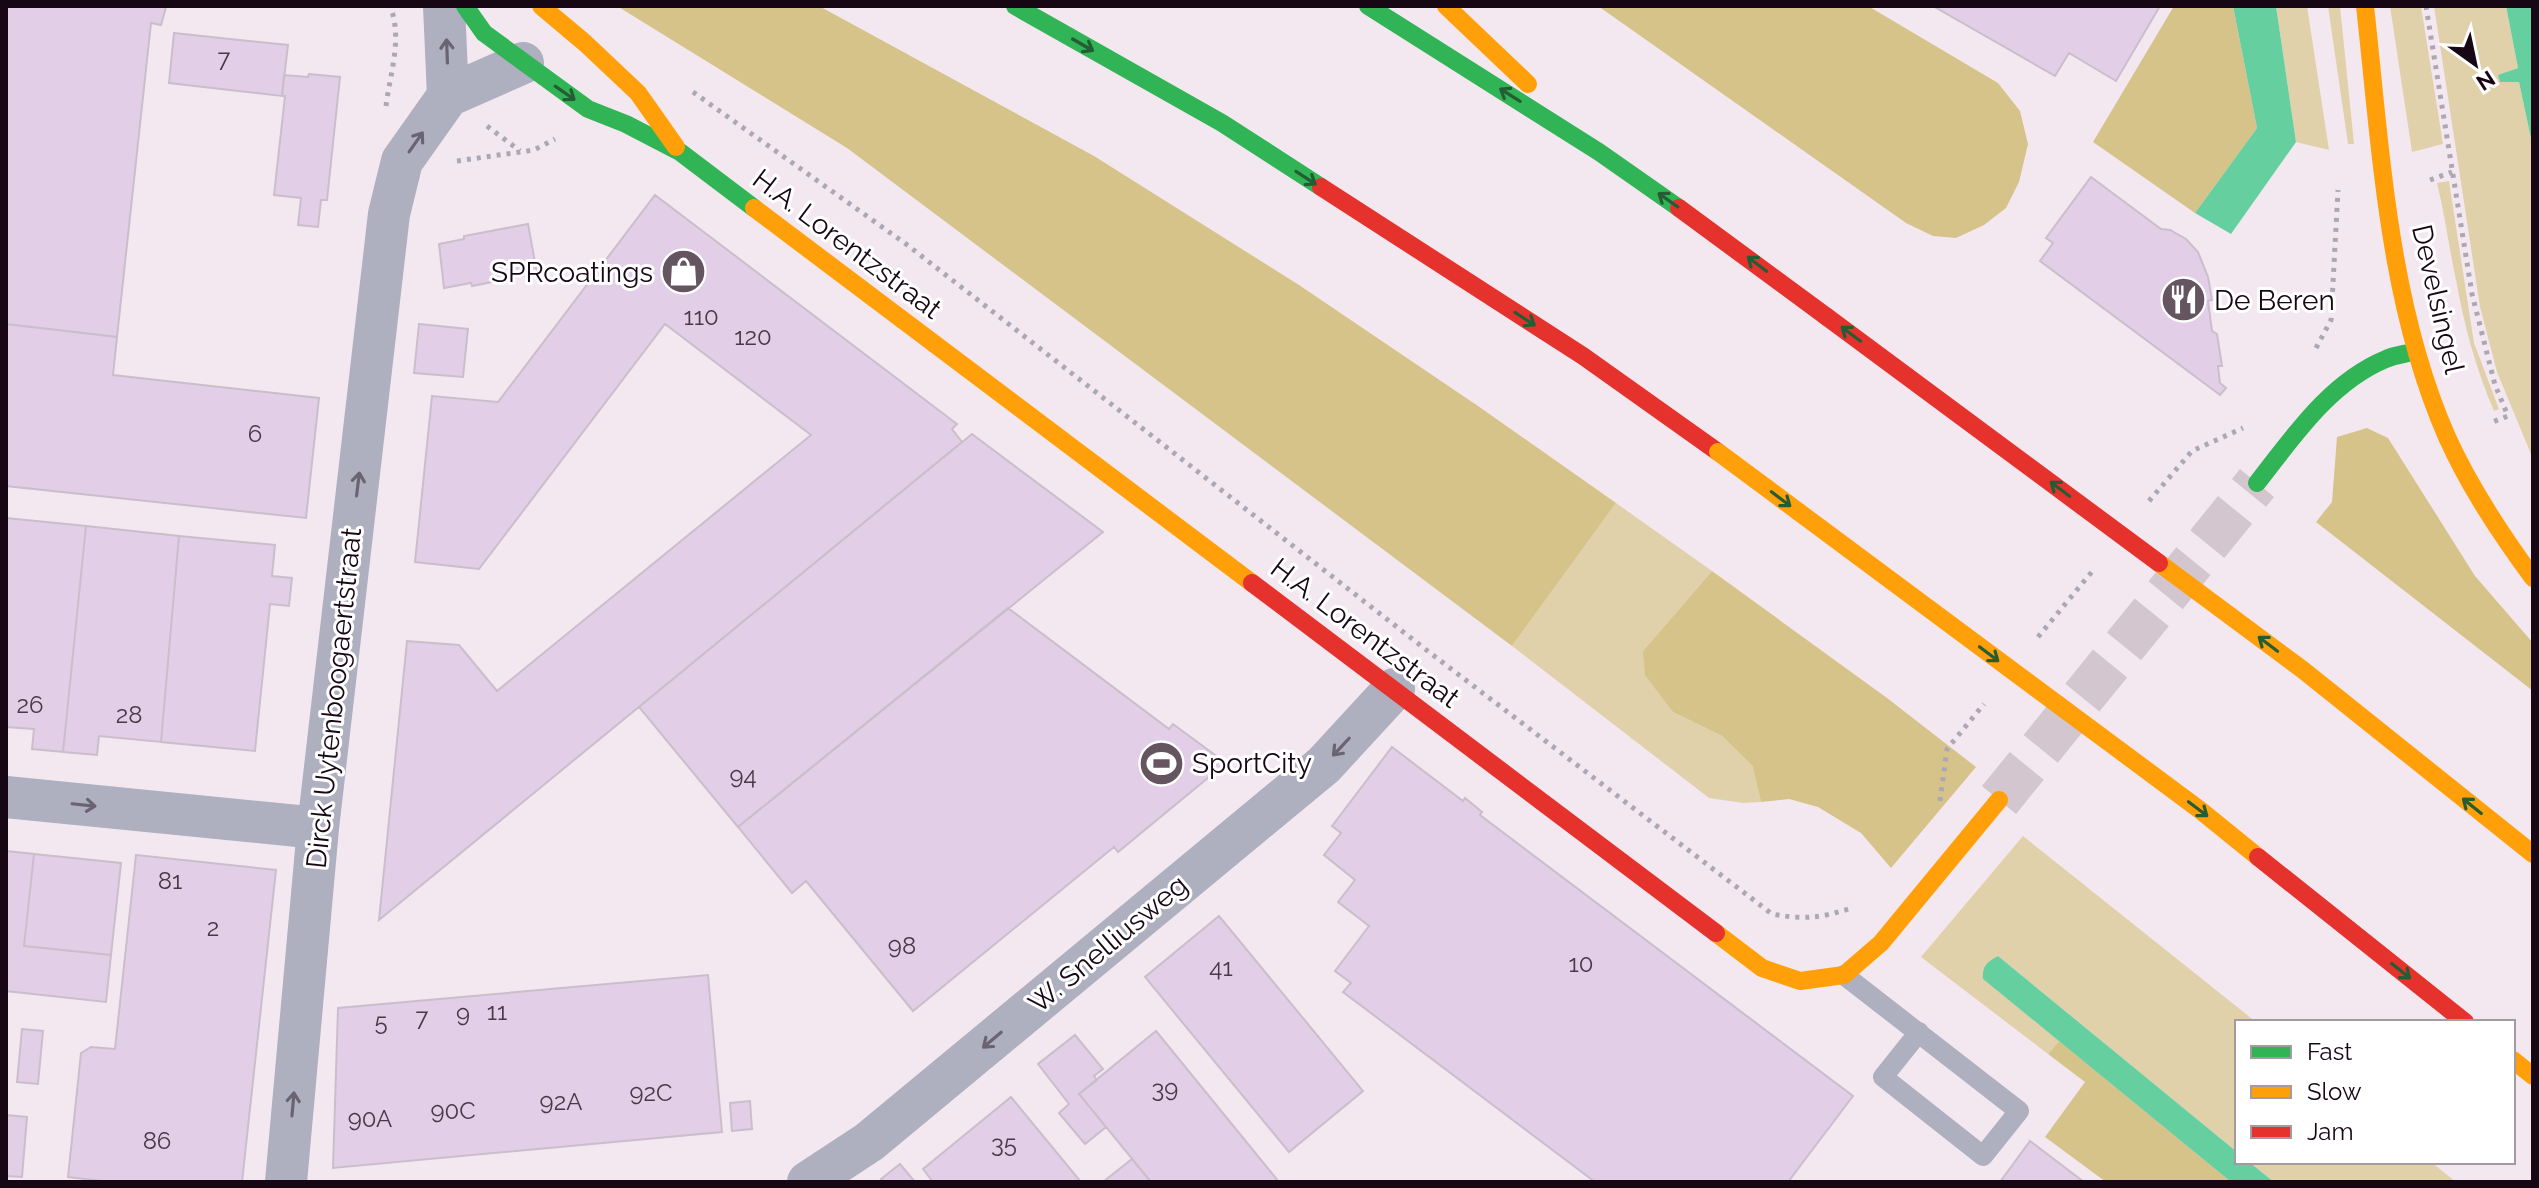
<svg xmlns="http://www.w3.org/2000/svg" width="2539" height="1188" font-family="Raleway,sans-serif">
<rect width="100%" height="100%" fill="#f4e8f0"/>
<path fill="#e0d1ab" d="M2276 6H2307L2329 150 2296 142Z
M2328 6H2340L2354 144H2348Z
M2390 6H2421L2443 144 2412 152Z
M2434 6H2506L2518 68 2499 75 2500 82H2519L2533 148V459L2497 372 2480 307Z
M2449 181 2474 343 2499 409 2494 411C2476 369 2464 325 2456 280 2449 248 2445 215 2437 183Z
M1616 503 1712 571 1643 651 1673 712 1722 736 1754 766 1761 802 1743 803 1709 798 1512 646Z
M2023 836 2256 1022H2237V1152L1998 956 1983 979 2059 1041 2048 1054 1921 957Z
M2249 1162H2431L2456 1182H2274Z"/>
<path fill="#d5c38a" d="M617 6H819L1094 156 1299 285 1478 406 1616 503 1512 646 847 148Z
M1598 6H1868L1998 83 2020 111 2028 144 2019 182 2006 208 1984 225 1956 238 1933 236 1906 223Z
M2174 6H2233L2257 128 2195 213 2093 142Z
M2367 428 2388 438 2475 576 2533 643V691L2316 522 2332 502 2337 437Z
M1712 571 1887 698 1976 767 1891 868 1861 833 1818 807 1789 799 1761 802 1753 766 1722 736 1673 712 1645 675 1643 651Z
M2059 1041 2231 1182H2106L2045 1137 2085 1082 2048 1054Z"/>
<path fill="#66cfa0" d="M2233 6H2276L2296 142 2231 234 2195 213 2257 128Z
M2506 6H2533V148L2519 82H2500L2498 75 2518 68Z
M1998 956 2237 1152V1162H2249L2274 1182H2231L1983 979C1982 966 1987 962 1998 956Z"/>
<path fill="#e2cee6" stroke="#cabecb" stroke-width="2" d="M6 6 166 7 161 25 151 23 117 337 6 324Z
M1933 6H2160L2116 81 2069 53 2055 76Z
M174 33 288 45 282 96 169 83Z
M309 74 340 77 327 200H321L318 227 298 225 301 198 274 195 285 96H282L284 75 308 77Z
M2091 177 2161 229 2170 230 2186 239 2198 252 2208 277 2212 300 2208 301 2212 331 2217 334 2222 366H2218L2220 383 2226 388 2220 395 2040 261 2053 243 2046 238Z
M655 195 957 424 952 429 962 442 379 920 407 641 459 645 497 691 811 435 665 324 479 569 415 562 432 396 498 402Z
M528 224 537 273 472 286 471 283 444 288 439 244 464 239V236Z
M6 324 117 337 113 375 319 398 306 518 6 486Z
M419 324 468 329 463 377 414 373Z
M972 434 1103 532 738 827 639 707Z
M6 518 86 526 63 752 32 749 34 729 6 727Z
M86 526 179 536 161 742 99 736 97 755 63 752Z
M179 536 275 545 272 576 292 578 289 606 270 604 255 751 161 742Z
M1008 608 1169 729 1173 724 1226 763 1118 852 1114 847 913 1011 806 881 792 893 738 827Z
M1392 747 1463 801 1465 798 1482 812 1480 815 1853 1096 1788 1182H1595L1343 992 1351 983 1335 971 1369 926 1338 902 1355 880 1324 855 1341 833 1332 826Z
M6 851 34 854 24 946 111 955 106 1002 6 991Z
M34 854 121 863 111 955 24 946Z
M136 855 276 870 242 1182H111L68 1177 81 1053 91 1047 115 1049Z
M1219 916 1363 1091 1289 1152 1145 977Z
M708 975 722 1132 333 1168 338 1008Z
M22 1029 43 1031 38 1084 17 1082Z
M1156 1031 1279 1182H1151L1079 1094Z
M1075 1035 1103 1069 1094 1076 1097 1080 1079 1094 1106 1127 1085 1144 1059 1113 1069 1104 1038 1064Z
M1011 1097 1081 1182H933L923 1169Z
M750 1101 752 1129 732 1131 730 1103Z
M6 1115 27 1117 22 1177 6 1176Z
M2030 1141 2084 1182H2000Z
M1132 1159 1151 1182H1103Z
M900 1164 915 1182H884L881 1179Z"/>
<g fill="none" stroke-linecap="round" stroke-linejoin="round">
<path stroke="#d3c6cf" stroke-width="44" stroke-dasharray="44 22" stroke-linecap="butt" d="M1999 800 2257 483"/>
<path stroke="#aba8b4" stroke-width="5" stroke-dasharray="4 6" stroke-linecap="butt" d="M2426 6 2472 294 2495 385 2508 416 2490 423
M693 92 906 244 1429 652 1772 914C1804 920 1820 918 1852 908
M386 106C390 73 403 38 390 6
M487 126 520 151
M457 161 534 150 555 139
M2430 180 2452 172
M2316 348 2331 320 2338 190
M2149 501 2192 451 2243 428
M2038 637 2095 568
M1940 801 1947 749 1984 704"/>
<path stroke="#aeafbf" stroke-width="20" d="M1844 975 2019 1111 1983 1156 1883 1077 1919 1032"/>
<path stroke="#aeafbf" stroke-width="42" d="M444 6 448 96
M6 797 318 828
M286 1182 318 828 389 214 402 161 448 96 523 63
M808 1182 869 1142 1324 765 1394 689"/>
<path stroke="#30b455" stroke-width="18" d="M465 6 484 33 588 109 626 124 680 152 754 208
M1015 6 1222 123 1321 187
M1368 6 1599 152 1679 208
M2257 483C2293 437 2330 382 2386 359 2395 355 2406 354 2416 351"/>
<path stroke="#ff9f0a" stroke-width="18" d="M541 6 585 43 638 93 676 147
M1446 6 1528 84
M2365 6C2381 150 2388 303 2447 437 2470 488 2500 533 2533 578
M754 208 1252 583
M1716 933 1762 968 1800 981 1844 975 1881 943 1999 800
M2513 1060 2533 1076"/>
<path stroke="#e5322d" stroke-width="18" d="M1321 187 1583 356 1718 452
M1679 208 1827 317
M1252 583 1716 933"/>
<path stroke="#ff9f0a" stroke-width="18" d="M1718 452 2200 810 2258 857
M2159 563 2303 670 2533 854"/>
<path stroke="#e5322d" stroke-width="18" d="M1827 317 2159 563
M2258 857 2465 1022"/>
</g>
<defs><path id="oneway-shaft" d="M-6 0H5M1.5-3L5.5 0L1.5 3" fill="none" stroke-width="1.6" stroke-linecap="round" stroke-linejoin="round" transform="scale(2)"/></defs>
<g stroke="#245d34">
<use href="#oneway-shaft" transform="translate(1083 45) rotate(30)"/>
<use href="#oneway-shaft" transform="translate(565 93) rotate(35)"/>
<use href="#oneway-shaft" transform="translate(1510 95) rotate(-148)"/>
<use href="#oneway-shaft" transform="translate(1306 178) rotate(33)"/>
<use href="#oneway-shaft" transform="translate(1668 200) rotate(-145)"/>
<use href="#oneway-shaft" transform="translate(1757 264) rotate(-143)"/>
<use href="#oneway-shaft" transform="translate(1525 319) rotate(33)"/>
<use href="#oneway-shaft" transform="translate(1851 334) rotate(-143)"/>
<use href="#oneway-shaft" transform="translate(2060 489) rotate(-143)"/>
<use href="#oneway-shaft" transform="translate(1781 499) rotate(37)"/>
<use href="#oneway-shaft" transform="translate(2268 644) rotate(-143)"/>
<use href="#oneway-shaft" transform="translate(1989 654) rotate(37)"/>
<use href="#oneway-shaft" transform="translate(2472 806) rotate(-141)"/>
<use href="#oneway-shaft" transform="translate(2198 809) rotate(37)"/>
<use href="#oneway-shaft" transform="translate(2401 971) rotate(39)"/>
</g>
<g stroke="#6a6372">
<use href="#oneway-shaft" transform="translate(447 51) rotate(-92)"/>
<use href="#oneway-shaft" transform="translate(416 142) rotate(-55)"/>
<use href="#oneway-shaft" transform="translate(358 484) rotate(-83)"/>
<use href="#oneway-shaft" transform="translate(1341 747) rotate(133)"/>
<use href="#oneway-shaft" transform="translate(84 805) rotate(6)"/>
<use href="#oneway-shaft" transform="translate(992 1040) rotate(140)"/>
<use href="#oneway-shaft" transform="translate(293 1104) rotate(-85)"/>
</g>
<defs>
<symbol id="shop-disc" viewBox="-11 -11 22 22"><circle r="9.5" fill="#645560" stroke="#fff"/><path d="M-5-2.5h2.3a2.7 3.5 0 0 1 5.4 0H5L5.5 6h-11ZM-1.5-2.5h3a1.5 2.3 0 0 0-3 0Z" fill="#fff"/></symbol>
<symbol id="restaurant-disc" viewBox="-11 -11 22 22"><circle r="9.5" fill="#645560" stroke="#fff"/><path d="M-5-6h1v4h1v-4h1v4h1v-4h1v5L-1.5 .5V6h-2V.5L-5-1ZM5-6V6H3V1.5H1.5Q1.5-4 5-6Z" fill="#fff"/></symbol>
<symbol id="stadium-disc" viewBox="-11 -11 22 22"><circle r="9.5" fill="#645560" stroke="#fff"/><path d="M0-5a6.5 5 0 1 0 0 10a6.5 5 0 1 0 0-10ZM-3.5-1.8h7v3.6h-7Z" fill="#fff"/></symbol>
</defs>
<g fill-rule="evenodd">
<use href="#shop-disc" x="658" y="246" width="51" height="51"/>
<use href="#restaurant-disc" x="2158" y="274" width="51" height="51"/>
<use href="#stadium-disc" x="1136" y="738" width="51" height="51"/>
</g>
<g text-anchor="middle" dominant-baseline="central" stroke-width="6" stroke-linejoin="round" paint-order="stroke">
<g font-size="24" fill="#4a3848">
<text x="224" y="58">7</text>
<text x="701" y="316">110</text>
<text x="753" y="336">120</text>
<text x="255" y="433">6</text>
<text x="30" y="704">26</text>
<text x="129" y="714">28</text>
<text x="743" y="775">94</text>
<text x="170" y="880">81</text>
<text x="213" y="927">2</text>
<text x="902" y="945">98</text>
<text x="1581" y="963">10</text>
<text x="1221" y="967">41</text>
<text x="497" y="1011">11</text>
<text x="463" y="1013">9</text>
<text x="422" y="1017">7</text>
<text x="381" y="1021">5</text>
<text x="1165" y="1088">39</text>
<text x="651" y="1092">92C</text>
<text x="561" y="1101">92A</text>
<text x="453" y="1110">90C</text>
<text x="370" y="1118">90A</text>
<text x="157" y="1140">86</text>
<text x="1004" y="1143">35</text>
</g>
<g font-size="28" fill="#170613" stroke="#fff">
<text transform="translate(847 244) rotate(37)">H.A. Lorentzstraat</text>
<text transform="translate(2438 299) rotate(77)">Develsingel</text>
<text transform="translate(1365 633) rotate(37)">H.A. Lorentzstraat</text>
<text transform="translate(334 698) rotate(-84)">Dirck Uytenboogaertstraat</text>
<text transform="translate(1108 944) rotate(-40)">W. Snelliusweg</text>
</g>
<g font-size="28" fill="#170613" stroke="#fff" text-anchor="start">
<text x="653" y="272" text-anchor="end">SPRcoatings</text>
<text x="2214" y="300">De Beren</text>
<text x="1192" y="763">SportCity</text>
</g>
</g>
<rect width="2539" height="1188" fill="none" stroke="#170613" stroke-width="16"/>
<rect x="2235" y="1020" width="280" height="144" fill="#ffffff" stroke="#a29ba1" stroke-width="2"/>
<rect x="2251" y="1046" width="40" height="12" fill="#30b455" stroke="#a29ba1" stroke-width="2"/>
<text x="2307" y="1060" font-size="24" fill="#170613">Fast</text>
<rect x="2251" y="1086" width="40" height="12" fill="#ff9f0a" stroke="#a29ba1" stroke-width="2"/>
<text x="2307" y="1100" font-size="24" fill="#170613">Slow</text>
<rect x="2251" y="1126" width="40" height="12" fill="#e5322d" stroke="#a29ba1" stroke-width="2"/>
<text x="2307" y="1140" font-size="24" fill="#170613">Jam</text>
<g transform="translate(2475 64) rotate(147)" stroke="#ffffff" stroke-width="6" paint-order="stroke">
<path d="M0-6L14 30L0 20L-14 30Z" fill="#170613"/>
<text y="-12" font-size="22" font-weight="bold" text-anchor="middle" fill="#170613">N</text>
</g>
</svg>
